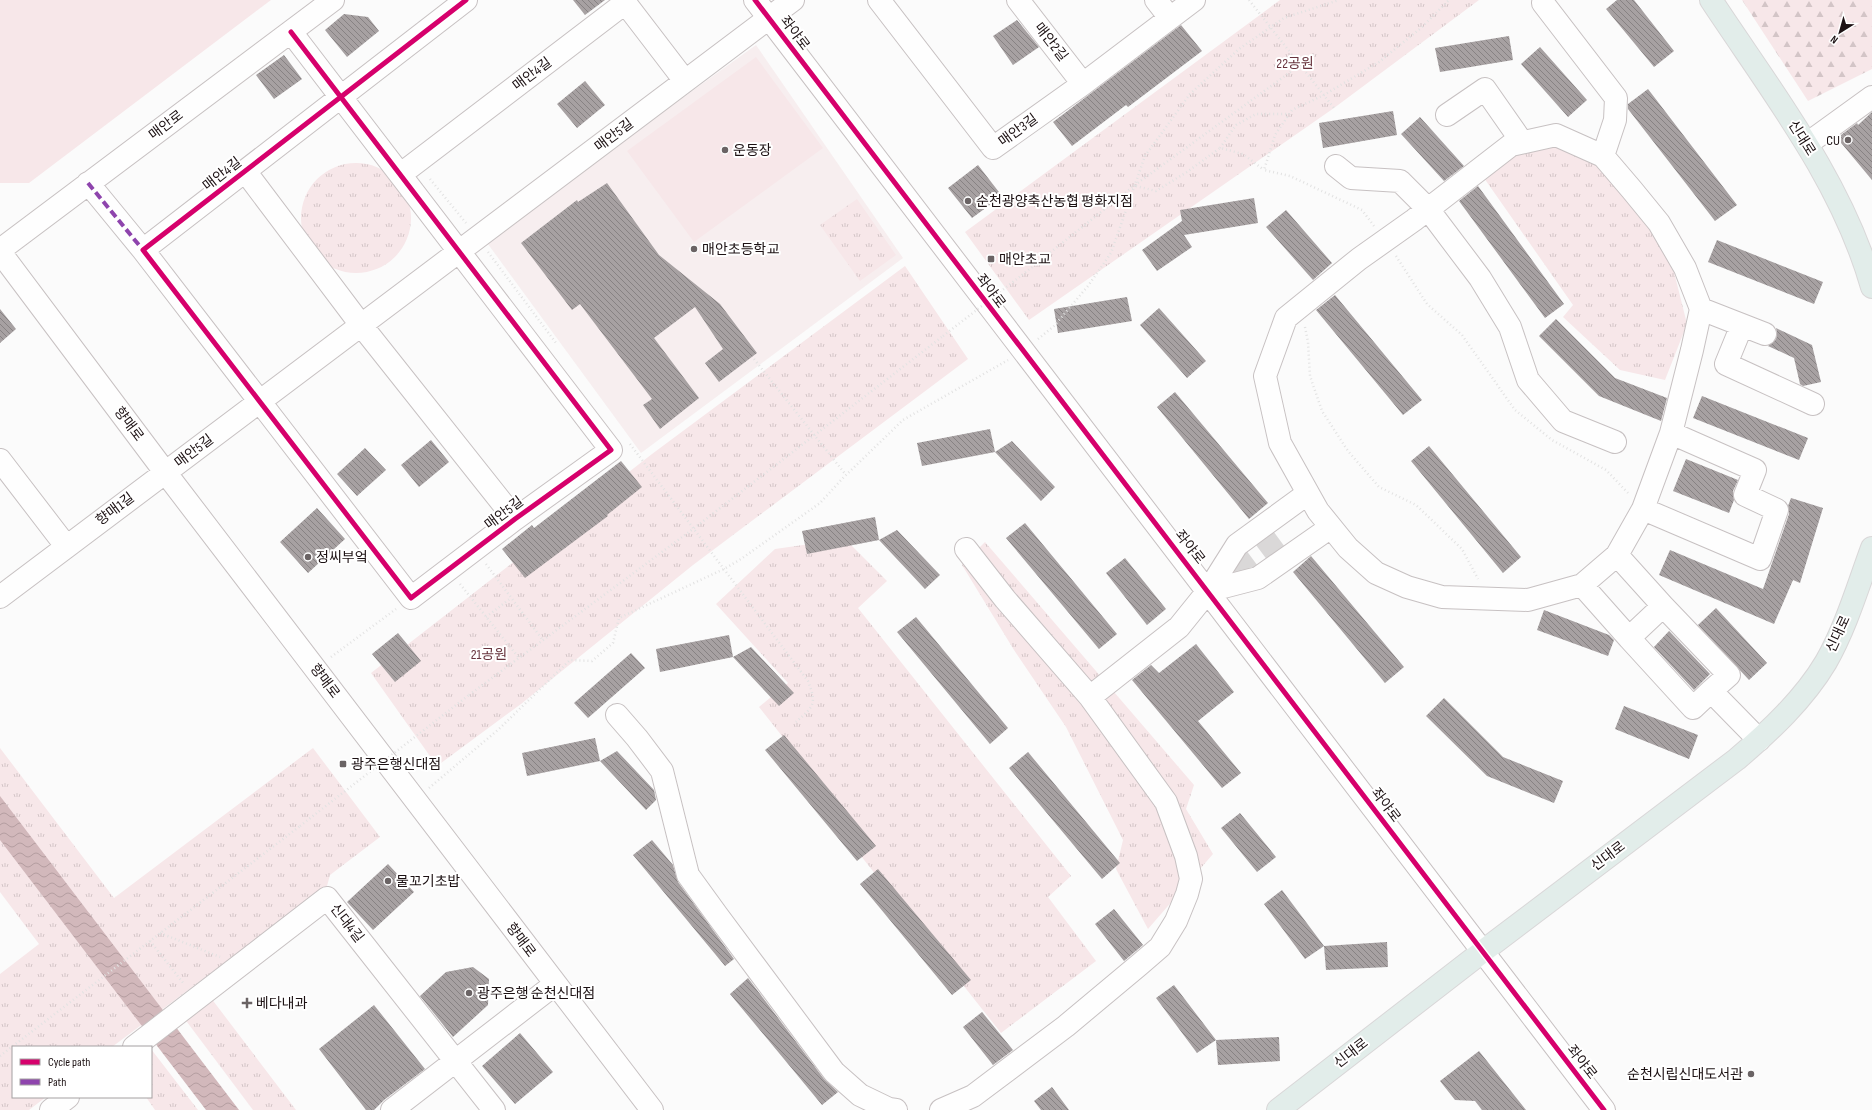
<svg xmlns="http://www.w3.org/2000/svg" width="1872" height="1110" font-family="'Sofia Sans Condensed','Noto Sans KR',sans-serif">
<defs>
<pattern id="forest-firs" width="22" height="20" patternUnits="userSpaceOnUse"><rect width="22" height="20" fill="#f7e7e9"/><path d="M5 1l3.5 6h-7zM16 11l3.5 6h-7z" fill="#d3c5c7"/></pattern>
<pattern id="park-tufts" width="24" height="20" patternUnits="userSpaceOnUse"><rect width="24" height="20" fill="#f7e7e9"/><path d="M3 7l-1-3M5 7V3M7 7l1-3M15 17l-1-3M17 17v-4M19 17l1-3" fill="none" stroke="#d3c5c7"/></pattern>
<pattern id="water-waves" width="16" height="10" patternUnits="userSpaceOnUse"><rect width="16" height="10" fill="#d2b8bb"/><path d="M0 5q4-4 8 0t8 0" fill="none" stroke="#b49da0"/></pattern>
<pattern id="building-back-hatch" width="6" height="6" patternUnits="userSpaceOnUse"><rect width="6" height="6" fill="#a7a1a2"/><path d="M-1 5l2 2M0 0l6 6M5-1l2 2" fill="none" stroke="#878283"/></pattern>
</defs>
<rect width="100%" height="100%" fill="#fbfbfb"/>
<path fill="#f7eeef" d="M756 45 903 258 641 453 485 240Z"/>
<path fill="#f7e7e9" d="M0 0H271L29 183H0Z
M756 57 823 148 694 242 627 151Z"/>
<path fill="url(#forest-firs)" d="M1742 0H1872V69L1808 101Z"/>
<path fill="url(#park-tufts)" d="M1280 0H1479L1334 108 1029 320 965 232Z
M1552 146 1601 165 1643 214 1672 264 1687 324 1665 380 1620 370 1563 317 1573 305 1484 178 1516 155Z
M301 218a55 55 0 1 1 110 0a55 55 0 1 1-110 0Z
M857 199 896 255 860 281 820 225Z
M905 266 968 359 693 565 521 704 437 766 371 673 652 454Z
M845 539 887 581 858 608 1071 876 1048 897 1096 961 1001 1033 857 851 869 846 759 707 788 683 716 604 775 549Z
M985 542 1194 785 1186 809 1213 854 1148 929 1116 869 1123 840 1066 727 1014 650 962 565Z
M0 748 114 898 313 748 380 837 330 875 327 886 112 1047H13V1097H46L29 1110H0V974L39 944 0 892Z
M211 998 296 1110H253L184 1018Z
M151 1049 198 1110H155L146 1097H151Z"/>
<path fill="url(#water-waves)" d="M0 796 239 1110H206L0 840Z"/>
<path fill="url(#building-back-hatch)" d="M573 0H605L585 15Z
M1617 0H1634L1674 51 1654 67 1606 9Z
M344 14 368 17 379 31 347 57 325 30Z
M1017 20 1039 47 1013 65 993 36Z
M1181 25 1202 51 1128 107 1126 105 1072 146 1053 122Z
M1509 36 1513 60 1440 72 1435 48Z
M1540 47 1587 100 1568 117 1521 64Z
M284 55 302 79 274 99 256 75Z
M585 81 605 105 577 128 557 104Z
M1648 89 1737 205 1715 221 1628 109V104Z
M1393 111 1397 135 1323 148 1319 123Z
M1872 112V180L1837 138 1857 123 1858 125Z
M1420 117 1464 166 1444 181 1401 134Z
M978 165 1002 196 972 218 948 188Z
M607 183 659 255 720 304 757 353 719 382 705 363 723 349 695 307 654 338 699 398 660 429 643 405 652 399 580 304 572 310 521 243 577 200 578 202Z
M1478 186 1564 304 1545 318 1459 201Z
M1254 198 1258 223 1184 235 1192 247 1157 271 1142 250 1182 221 1180 210Z
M1286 210 1332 263 1313 280 1266 227Z
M1717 240 1823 282 1814 304 1708 262Z
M1335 295 1422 400 1403 415 1316 310Z
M1127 297 1132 321 1058 333 1054 309Z
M1159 308 1206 361 1187 378 1140 325Z
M0 309 16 329 0 343Z
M1556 319 1615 378 1667 398 1661 421 1599 396 1539 336Z
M1776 328 1812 345 1821 382 1803 386 1800 384 1794 358 1768 346 1776 339 1777 333Z
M1175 392 1268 503 1249 519 1157 407Z
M1702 396 1808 438 1799 460 1693 418Z
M990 429 995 452 922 466 917 443Z
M431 440 449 462 419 487 401 465Z
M1012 441 1055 487 1041 501 995 452Z
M1429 446 1521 557 1503 573 1411 461Z
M365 448 386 470 357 496 337 474Z
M1686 459 1738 480 1733 491 1734 500 1729 513 1673 491Z
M621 461 642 487 607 515 608 516 525 578 502 549 532 525 534 528Z
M1791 498 1823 508 1800 583 1793 580 1774 624 1659 575 1670 550 1763 589 1789 514 1788 506Z
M317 508 345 539 308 573 280 542Z
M875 517 879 540 807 554 802 531Z
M1025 523 1117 634 1099 649 1006 538Z
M897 530 940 575 925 589 879 540Z
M1311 556 1404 667 1385 683 1293 572Z
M1125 558 1166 609 1147 625 1106 573Z
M1716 608 1767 663 1749 680 1698 625Z
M1544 610 1609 635 1614 640 1608 656 1537 630Z
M916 617 1008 728 990 744 897 632Z
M1669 631 1710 674 1694 690 1654 647Z
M398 633 421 661 395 682 372 654Z
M729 635 733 657 660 672 656 649Z
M1196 644 1234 692 1198 721 1241 773 1222 788 1132 680 1151 665 1159 673Z
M751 647 794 693 779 706 733 657Z
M631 653 645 668 588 718 574 703Z
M1444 698 1503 757 1563 781 1554 803 1487 776 1426 716Z
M1624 706 1698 735 1689 759 1615 729Z
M784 735 876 846 857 861 765 750Z
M595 738 600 761 527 776 522 753Z
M617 751 654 790 656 800 646 810 600 761Z
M1028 752 1120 863 1102 879 1009 768Z
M1240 813 1276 857 1257 872 1221 828Z
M652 840 673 865 678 882 734 959 725 966 633 855Z
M388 864 414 892 373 930 347 902Z
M878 869 971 980 952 995 860 884Z
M1282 890 1324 946 1305 959 1264 904Z
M1114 909 1143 945 1124 961 1095 924Z
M1387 942 1388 967 1326 970 1324 946Z
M473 967 489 979 488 1005 453 1037 420 996 446 972Z
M748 978 824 1079 838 1092 822 1105 730 994Z
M1174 985 1216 1040 1197 1053 1156 998Z
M374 1005 425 1069 384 1100 374 1110H366L319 1049Z
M982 1012 1013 1050 993 1065 963 1027Z
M520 1033 553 1072 515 1104 482 1066Z
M1279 1037 1280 1061 1218 1065 1216 1040Z
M1479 1051 1526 1110H1482L1475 1101 1455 1100 1440 1081Z
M1052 1087 1069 1110H1041L1034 1101Z"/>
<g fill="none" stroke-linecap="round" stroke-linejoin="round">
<path stroke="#dad8d8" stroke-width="22" stroke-dasharray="22 11" stroke-linecap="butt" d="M1208 591 1281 537"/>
<defs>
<path id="minor" d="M623 0 685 81
M755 0 1604 1110
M879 0 993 148 1083 84 1194 0
M1018 0 1083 84
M1156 0 1170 18
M1543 3 1616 98 1615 120 1603 156
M291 32 611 450 515 519 411 598 143 250 466 0
M1447 115 1485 89 1522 142
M1807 144 1872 97
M1336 166 1351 178 1400 181 1428 209 1480 278 1510 327 1528 380 1563 421 1615 442
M245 171 361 325 515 519
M401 174 625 3
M88 183 143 250
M0 250 333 0
M0 252 165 472 652 1110
M1742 325 1726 364 1813 404
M1671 433 1692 350 1701 309 1765 334
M0 460 66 546
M966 549 1005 599 1090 697
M1617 555 1643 509 1760 559 1777 510 1745 495 1755 470 1671 433 1643 509
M1582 585 1528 600 1442 597 1407 587 1376 573 1348 548 1318 511 1280 443 1265 376 1286 318 1359 259 1414 220 1511 145 1556 135 1603 156 1632 190 1659 223 1685 268 1701 309
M1208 591 1258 578 1331 527
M0 597 793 0
M1629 638 1582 585 1617 555 1663 606
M1711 691 1693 708 1629 638 1663 606 1729 675 1711 691 1759 740
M617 715 637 738 662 771 688 875 717 915 834 1072 860 1095 889 1109 896 1110
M134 1047 327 898 494 1110
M51 1110 68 1097
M392 1110 554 985
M941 1110 973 1096 1066 1026 1139 965 1160 947 1176 921 1187 894 1191 879 1186 856 1166 802 1090 697 1179 627 1208 591 1237 545 1307 494"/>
<path id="major" d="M1711 0C1771 91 1842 181 1872 287
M1278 1110 1482 952 1737 759C1770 731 1804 699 1826 662 1846 627 1858 586 1872 548"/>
</defs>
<use href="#minor" stroke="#c7c1c2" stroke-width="24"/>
<use href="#major" stroke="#d9d7d8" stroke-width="24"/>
<path stroke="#e2e2e2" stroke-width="2.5" stroke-dasharray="1 3" stroke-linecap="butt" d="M1249 0 1334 108
M1220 148 1236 125 1256 114H1289
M430 179 466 223
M1136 186 1156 191 1187 172 1220 148 1243 154 1264 170
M1374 226 1362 210 1290 176 1264 170 1275 135 1292 110 1324 95 1379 62 1421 28 1449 0
M488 252 556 343
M1396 256 1427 304 1462 335 1515 410 1552 440 1606 470 1628 493
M1022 275 1135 185 1300 65
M1305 327 1308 342 1310 376 1322 411 1348 451 1379 487 1416 505 1462 549 1478 579
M1038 339 1054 326 1088 286 1111 253 1145 156 1190 94 1239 49 1284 18 1339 0
M754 359 846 475
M630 444 808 681C817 704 814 706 796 722
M486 564 542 639
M460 584 519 658
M486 617 511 598
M331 657 396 609
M469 695 693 529 943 336
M429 788 499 729 570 660 592 661 613 643 619 618 724 569 741 559 820 503 843 478 903 420 1008 360
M160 933 220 957
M150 941 184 984
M0 1056 300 826"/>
<use href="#minor" stroke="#fefefe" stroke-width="22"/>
<use href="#major" stroke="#e2edea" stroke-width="22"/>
<path stroke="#e2e2e2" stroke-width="2.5" stroke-dasharray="1 3" stroke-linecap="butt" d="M943 336 1022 275
M300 826 469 695"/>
<path stroke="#8e44ad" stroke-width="4" stroke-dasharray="8 4" stroke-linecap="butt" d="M88 183 143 250"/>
<defs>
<path id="cycleway" d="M755 0 1604 1110
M291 32 611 450 515 519 411 598 143 250 466 0"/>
</defs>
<use href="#cycleway" stroke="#fff" stroke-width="8"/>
<use href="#cycleway" stroke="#d6006c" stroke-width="5"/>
</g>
<g fill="#6a6364" stroke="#fff" stroke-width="1.5">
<circle cx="1848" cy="140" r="4"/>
<circle cx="725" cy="150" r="4"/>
<circle cx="968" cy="201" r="4"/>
<circle cx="694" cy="249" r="4"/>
<rect x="987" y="255" width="8" height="8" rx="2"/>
<circle cx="308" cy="557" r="4"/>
<rect x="339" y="760" width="8" height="8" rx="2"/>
<circle cx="388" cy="881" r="4"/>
<circle cx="469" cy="993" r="4"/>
<path d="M245 997h4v4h4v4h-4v4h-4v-4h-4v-4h4z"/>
<circle cx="1751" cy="1074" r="4"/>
</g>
<g text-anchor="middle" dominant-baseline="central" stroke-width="4" stroke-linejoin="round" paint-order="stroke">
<g font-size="14" fill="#1c1113" stroke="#fff">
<text transform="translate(795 33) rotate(53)">좌야로</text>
<text transform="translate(1051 42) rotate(52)">매안2길</text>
<text transform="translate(532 74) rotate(-37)">매안4길</text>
<text transform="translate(166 125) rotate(-37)">매안로</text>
<text transform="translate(1018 130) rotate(-36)">매안3길</text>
<text transform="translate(614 135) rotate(-37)">매안5길</text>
<text transform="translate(1802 138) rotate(58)">신대로</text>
<text transform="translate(222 174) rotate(-38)">매안4길</text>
<text transform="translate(991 291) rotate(53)">좌야로</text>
<text transform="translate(129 424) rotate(53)">향매로</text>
<text transform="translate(194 451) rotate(-37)">매안5길</text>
<text transform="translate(115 509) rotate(-37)">향매1길</text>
<text transform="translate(504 513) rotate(-37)">매안5길</text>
<text transform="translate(1190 547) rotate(52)">좌야로</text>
<text transform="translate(1838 634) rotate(-65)">신대로</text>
<text transform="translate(325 681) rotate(53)">향매로</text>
<text transform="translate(1386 805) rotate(53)">좌야로</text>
<text transform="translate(1608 856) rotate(-37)">신대로</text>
<text transform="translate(347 923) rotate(52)">신대4길</text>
<text transform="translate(521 940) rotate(53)">향매로</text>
<text transform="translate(1351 1053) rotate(-38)">신대로</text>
<text transform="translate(1582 1062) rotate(52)">좌야로</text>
</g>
<g font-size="14" fill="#67333d" stroke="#fff">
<text x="1295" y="63">22공원</text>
<text x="489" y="654">21공원</text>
</g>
<g font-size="14" fill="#1c1113" stroke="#fff" text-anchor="start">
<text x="1840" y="140" text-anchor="end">CU</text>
<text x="733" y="150">운동장</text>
<text x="976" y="201">순천광양축산농협 평화지점</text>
<text x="702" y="249">매안초등학교</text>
<text x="999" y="259">매안초교</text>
<text x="316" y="557">정씨부엌</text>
<text x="351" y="764">광주은행신대점</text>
<text x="396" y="881">물꼬기초밥</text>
<text x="477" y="993">광주은행 순천신대점</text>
<text x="256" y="1003">베다내과</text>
<text x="1743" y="1074" text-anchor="end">순천시립신대도서관</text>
</g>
</g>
<rect x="12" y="1046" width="140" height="52" fill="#ffffff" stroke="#a4a0a1"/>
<rect x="20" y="1059" width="20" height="6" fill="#d6006c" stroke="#a4a0a1"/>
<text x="48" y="1066" font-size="12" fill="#1c1113">Cycle path</text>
<rect x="20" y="1079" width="20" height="6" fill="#8e44ad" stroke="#a4a0a1"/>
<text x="48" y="1086" font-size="12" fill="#1c1113">Path</text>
<g transform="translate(1840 32) rotate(217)" stroke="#ffffff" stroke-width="3" paint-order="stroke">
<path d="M0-3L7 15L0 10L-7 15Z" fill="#1c1113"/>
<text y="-6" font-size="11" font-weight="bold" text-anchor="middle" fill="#1c1113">N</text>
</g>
</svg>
